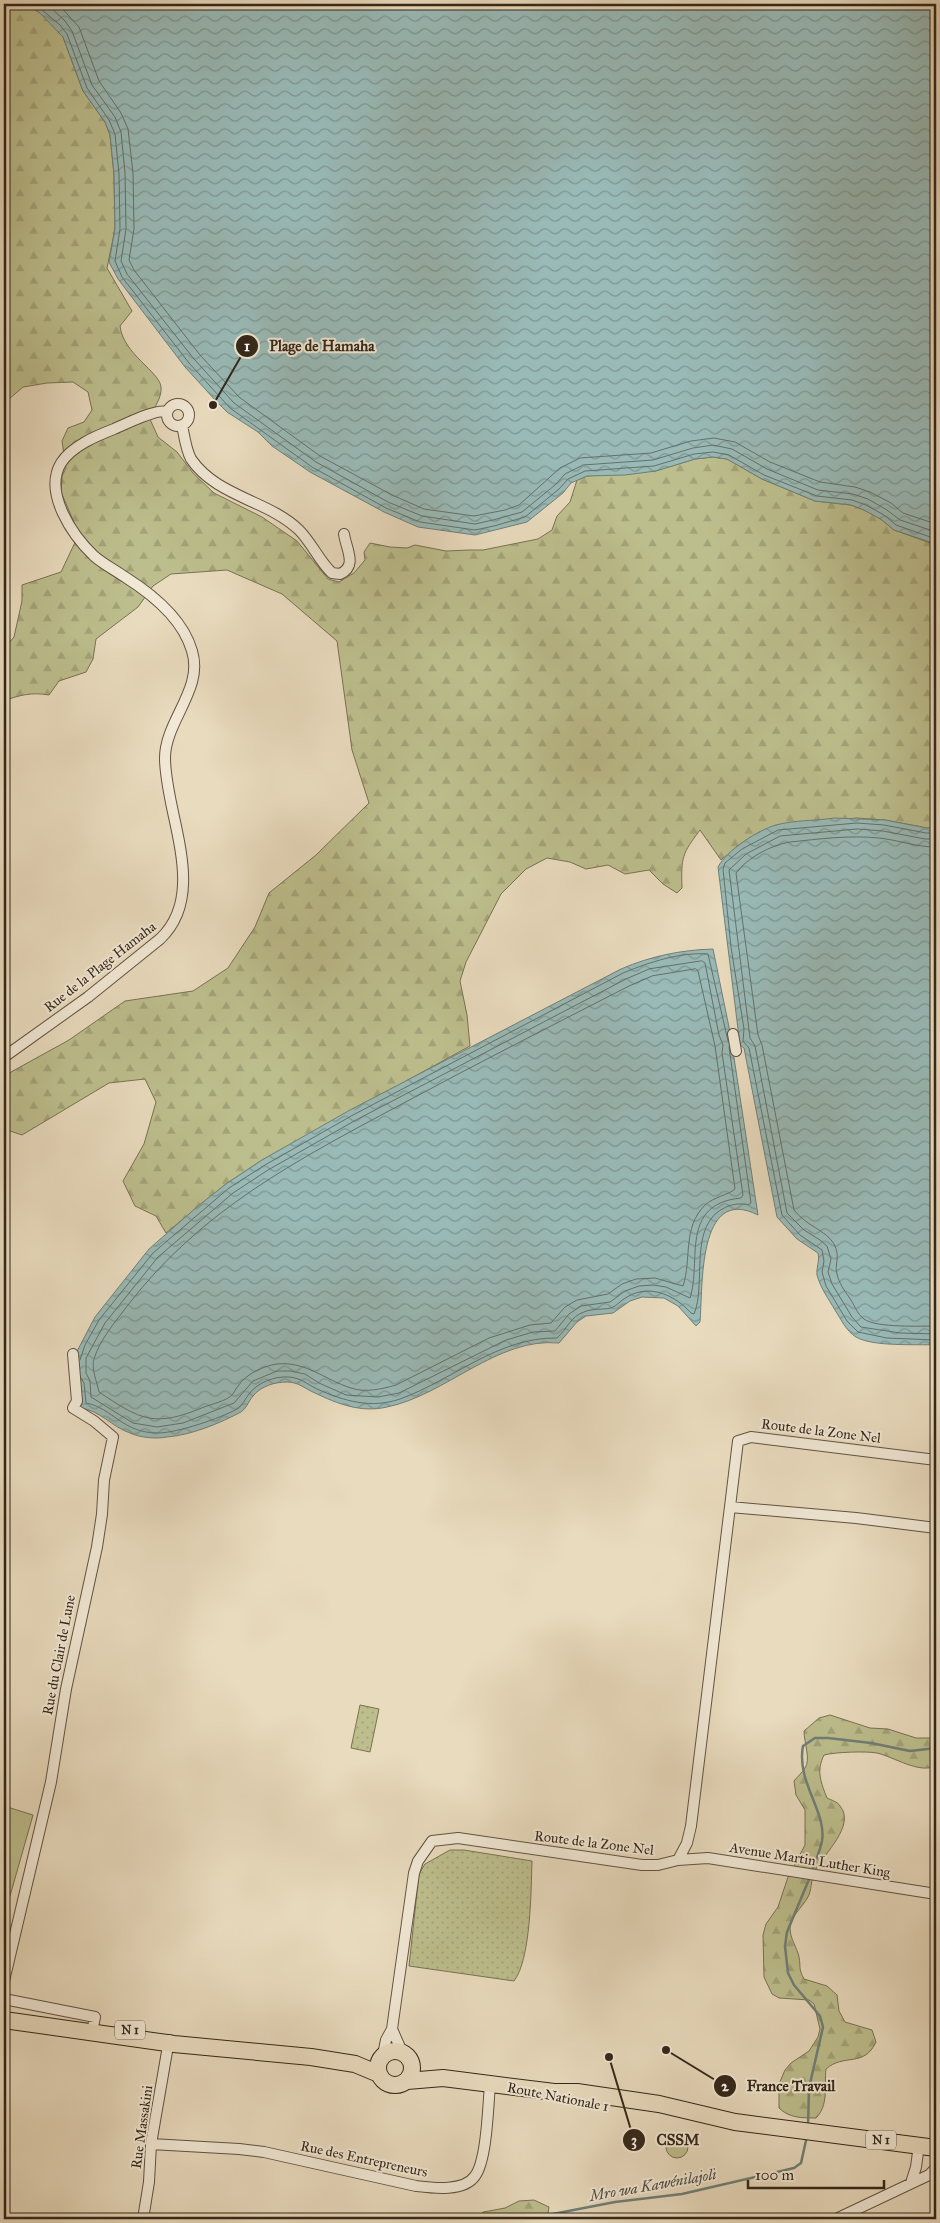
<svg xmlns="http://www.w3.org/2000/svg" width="940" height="2223" font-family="'IM FELL Great Primer',serif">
<defs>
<pattern id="grass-tufts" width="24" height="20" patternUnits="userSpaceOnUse" patternTransform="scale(1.25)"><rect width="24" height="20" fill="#bdbe8d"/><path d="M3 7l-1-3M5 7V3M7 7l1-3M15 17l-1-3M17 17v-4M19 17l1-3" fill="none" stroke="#a3a379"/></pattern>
<pattern id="forest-firs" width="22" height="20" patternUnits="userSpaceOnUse" patternTransform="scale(1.25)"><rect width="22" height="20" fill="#bdbe8d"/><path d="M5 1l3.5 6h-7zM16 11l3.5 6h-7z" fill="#a3a379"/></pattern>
<pattern id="garden-dots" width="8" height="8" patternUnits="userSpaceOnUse" patternTransform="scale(1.25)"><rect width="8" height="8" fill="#bdbe8d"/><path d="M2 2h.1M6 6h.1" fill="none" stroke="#a3a379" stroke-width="1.8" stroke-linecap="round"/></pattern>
<pattern id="water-waves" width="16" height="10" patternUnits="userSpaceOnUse" patternTransform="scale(1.25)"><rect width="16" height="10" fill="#99bab7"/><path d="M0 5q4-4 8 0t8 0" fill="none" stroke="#7d9794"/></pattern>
</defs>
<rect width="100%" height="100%" fill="#e9dbbe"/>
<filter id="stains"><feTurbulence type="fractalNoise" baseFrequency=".004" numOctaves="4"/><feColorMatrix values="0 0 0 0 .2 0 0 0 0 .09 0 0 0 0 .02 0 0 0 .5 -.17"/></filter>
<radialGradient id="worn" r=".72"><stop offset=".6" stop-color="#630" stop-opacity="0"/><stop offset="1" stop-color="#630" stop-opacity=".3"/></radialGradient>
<path fill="url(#grass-tufts)" stroke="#787253" d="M666 2147a11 11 0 1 1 22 0a11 11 0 1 1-22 0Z"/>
<path fill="url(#forest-firs)" stroke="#787253" d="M4 4H25L40 13 57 28 63 37 83 91 105 122 110 135 114 174 115 229 107 268 132 311 120 326C123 354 160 372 161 387 162 398 154 408 149 417L158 437 177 452 193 473 214 493 262 517 297 541 328 579 339 582 354 573 365 560 364 552 370 543 390 547 407 548 415 545 446 551 469 550H483L538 539 552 530 557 516 570 502 577 480 587 476 655 471 695 459 713 457 727 459 762 479 815 501 851 505 864 510 882 520 894 530 936 545V828H927L885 820 857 818 776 825 739 845 721 860 700 830C682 854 681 857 682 888L677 893 663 884 649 870 625 874 608 865 586 869 570 862 547 858 526 869 501 894 466 962 460 981 467 1015 470 1046 262 1160 226 1184 166 1233 156 1216 135 1206 123 1181 144 1144 156 1102 145 1079 109 1083 22 1135 4 1129V1079L11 1072 69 1040 125 1001 193 991 228 968 255 927 269 893 316 855 369 803 352 750 337 641 282 594 227 570 171 574 153 586 138 607 96 639 93 659 86 672 59 681 49 695C32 692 19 695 4 701V649L14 637 22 601V585L61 572 79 534 61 492 62 476 66 468 62 441 68 428 84 422 92 410 88 392 73 382 47 383 23 387 9 399 7 422 4 424Z
M830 1715 870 1728 888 1729 916 1738H936V1766C919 1774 894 1757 877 1753 866 1751 835 1752 824 1755 816 1771 821 1783 827 1798 831 1800 838 1802 840 1806 856 1825 824 1854 816 1869 811 1877 812 1887 809 1895 804 1906 791 1915 790 1928 790 1939 797 1947 799 1957 801 1967 798 1968 804 1979L827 1986 837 1995 839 2011 845 2022 872 2030 876 2042C864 2068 844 2053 826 2069 824 2086 829 2105 816 2118 802 2118 789 2118 779 2108V2084L785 2070 791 2063 809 2051 818 2037 820 2029 814 2004 809 2000 779 1998 772 1994 764 1977 763 1935 766 1924 778 1907 788 1877 805 1845V1810L796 1795 794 1781C797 1777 802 1773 805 1768 811 1760 804 1742 804 1731L819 1718Z
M534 2200 549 2207 548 2213 537 2219H477L483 2212 489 2211 505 2208 519 2201Z"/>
<path fill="url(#garden-dots)" stroke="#787253" d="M360 1705 379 1709 370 1752 351 1748Z
M450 1850H464L532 1861C531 1890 531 1959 514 1981L409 1966 419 1874 425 1864Z"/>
<path fill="#bdbe8d" stroke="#787253" d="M4 1806 33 1815 4 1917Z"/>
<path fill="url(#water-waves)" stroke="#707f78" d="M26 4H936V544L894 530 882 520 864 510 851 505 815 501 762 479 727 459 713 457 695 459 656 471 625 475 587 476 571 483 563 493 527 522 475 535 418 527 384 512 310 472 272 446 258 432 227 412 216 401 185 367 118 279 109 262 115 229 114 174 110 135 105 122 83 91 63 37 40 13Z
M834 818 885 820 927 828H936V1345C916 1344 873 1347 856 1337 846 1331 841 1319 835 1310 828 1298 821 1289 817 1275 816 1268 820 1261 818 1253L797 1239 777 1217 744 1048 740 1045 733 1051 758 1215C697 1184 703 1288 700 1322L696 1326 678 1306 664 1298 642 1297 630 1301 613 1313 586 1316 577 1322 559 1343C497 1337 446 1395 387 1407 361 1413 338 1404 315 1393 305 1389 299 1382 287 1382 275 1382 261 1386 253 1396 248 1402 246 1410 239 1413 218 1424 191 1435 167 1437 156 1439 141 1438 130 1433 112 1427 100 1410 80 1408L75 1355 95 1317 149 1249 198 1206 226 1184 262 1160 350 1110 621 969C651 956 681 950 713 949L730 1032 739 1037 718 867C727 850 758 830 776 825 794 820 815 821 834 818Z"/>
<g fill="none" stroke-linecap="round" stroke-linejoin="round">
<path stroke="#667068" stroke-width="1" d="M35 4 60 25 67 34 87 88 109 120 115 134 119 174 120 229 115 261 122 277 189 363 230 408 312 467 386 508 420 522 475 530 494 526 525 517 559 489 568 479 585 471 654 466 694 454 713 452 729 455 764 475 817 496 852 500 866 505 884 515 896 525 936 539
M47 4 65 21 72 31 92 85 115 117 121 132 125 173 126 229 121 261 127 274 194 359 234 403 316 462 388 502 422 516 475 524 493 520 522 512 555 485 565 474 583 465 653 460 693 448 713 445 732 449 767 469 818 490 853 494 868 499 887 510 900 520 936 532
M58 4 79 27 99 81 121 113 128 129 133 173 134 229 129 260 134 270 200 355 239 397 320 456 392 495 424 509 474 516 505 510 519 505 560 468 580 458 651 453 691 441 714 438 735 442 770 462 820 482 855 487 870 492 891 503 903 513 936 524
M936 833H926L884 825 857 823 778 830 742 849 725 863 723 869 731 947 744 1029 743 1041 749 1048 782 1215 800 1235 822 1250 824 1261 822 1272 826 1286 847 1321 858 1332 887 1338 936 1340
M936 839H925L883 831 857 829 780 836 746 854 729 870 750 1038 755 1046 787 1213 804 1230 820 1240 827 1246 831 1259 828 1272 832 1284 852 1317 861 1327 900 1333 936 1334
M936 847C916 847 898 840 879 838 848 835 820 839 790 842 771 845 747 858 736 873L758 1035 762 1045 794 1210C805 1225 827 1231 834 1244 841 1257 834 1265 837 1274 839 1283 844 1290 849 1297 854 1304 857 1314 864 1319 876 1328 921 1326 936 1326
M702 961 705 963 719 1035 723 1045 722 1053 743 1195 741 1198C679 1204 702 1261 690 1298L666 1287 653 1285 639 1286 625 1291 610 1302 581 1306 569 1314 555 1331 533 1332 506 1340 399 1393 378 1397 346 1395 319 1383 305 1374 290 1371H277L253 1381 234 1403 183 1423 157 1427 133 1423 91 1397 90 1381 86 1373V1358L105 1323 158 1257 233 1193 268 1170 356 1120 626 979 649 969Z
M696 969 698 971 715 1046 735 1189C728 1195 714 1197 705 1205 682 1228 692 1259 683 1286L655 1278 636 1279 622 1284 608 1294 577 1300 565 1307 551 1323 530 1325 489 1338 396 1385C382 1389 365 1393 351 1388 325 1380 306 1361 277 1364 263 1366 246 1374 238 1386 236 1388 234 1393 232 1395 226 1401 212 1404 204 1407 154 1428 141 1420 99 1392 97 1382 91 1368 94 1359 100 1339 116 1321 128 1305 201 1210 297 1160 400 1105 476 1064 553 1025 629 986L652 976Z
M80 1360 85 1345 99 1320 153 1253 229 1188 265 1165 353 1115 623 973C650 962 680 952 708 954L728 1041
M81 1378 84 1383 86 1403C113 1408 122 1433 158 1433 177 1433 221 1418 237 1409 243 1405 245 1399 249 1394 258 1382 275 1376 289 1377 301 1378 307 1384 317 1389 344 1401 371 1409 400 1399 453 1380 498 1337 557 1338 567 1329 571 1316 584 1312 593 1308 602 1310 611 1308 617 1306 621 1300 627 1297 650 1283 676 1296 691 1313L694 1314C707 1284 687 1224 726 1207 733 1204 741 1203 748 1205L751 1203 729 1047"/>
<path stroke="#707f78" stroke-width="2.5" d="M812 1871C815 1862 820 1851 822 1841 827 1812 796 1782 803 1746L815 1738H828L871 1743 910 1751 936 1748
M808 2126 809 2088 823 2027 820 2016 794 1985 788 1973 785 1946 787 1932 810 1877
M527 2219 615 2202 682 2194 794 2168 801 2163 807 2136"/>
<defs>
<path id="minor" d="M167 415a11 11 0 1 1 22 0a11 11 0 1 1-22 0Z
M182 425C184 435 186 450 191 459 217 497 268 500 299 530 312 543 319 561 332 573L340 574C358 566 346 549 344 534
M733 1034 736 1051
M4 1057 88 997 160 939C209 893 165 814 165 758 165 721 204 689 192 651 183 619 152 594 125 577 115 570 103 564 94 556 73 536 43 493 61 463 72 446 96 436 114 429 126 424 157 408 167 412
M730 1507 856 1518 936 1528
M678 1860 708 1858 936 1894
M4 1981 51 1782 66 1689 97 1547 102 1514 104 1480 113 1437 94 1421 73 1408 77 1401 73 1354
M4 1999 95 2017 92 2032
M392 2029 402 2052
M383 2055 386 2040 392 2029 414 1873 418 1861 432 1841 458 1838 642 1865H658L678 1860 687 1843 691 1826 738 1441 751 1437 936 1460
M151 2144 239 2149 264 2152 416 2186C433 2188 464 2192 475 2176 487 2160 488 2106 490 2085
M911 2183 916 2167 919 2145
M143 2219 149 2182 151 2144 169 2040
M836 2219 929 2175 936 2168"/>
<path id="primary" d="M4 2020 174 2044 311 2057 355 2064 379 2074
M378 2068a17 17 0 1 1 34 0a17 17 0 1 1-34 0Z
M407 2081 443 2078 554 2092H577L659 2104 735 2122 936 2148"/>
</defs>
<use href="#minor" stroke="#605342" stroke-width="12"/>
<use href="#primary" stroke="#332619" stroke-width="18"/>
<use href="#minor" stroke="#f1e8d5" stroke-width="10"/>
<use href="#primary" stroke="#e9dbbe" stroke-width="16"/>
</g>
<g text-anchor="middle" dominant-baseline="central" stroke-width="4" stroke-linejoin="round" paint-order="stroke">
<g fill="#f1e8d5" stroke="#6c6051" stroke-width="1">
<rect x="115" y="2020.5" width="30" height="19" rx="4"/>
<rect x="866" y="2130.5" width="30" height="19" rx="4"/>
</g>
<g font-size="12" font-weight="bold" fill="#332619">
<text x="130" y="2030">N 1</text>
<text x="881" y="2140">N 1</text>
</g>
<g font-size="14" fill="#332619" stroke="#f1e8d5">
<text transform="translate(100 967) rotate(-38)">Rue de la Plage Hamaha</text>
<text transform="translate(821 1431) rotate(7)">Route de la Zone Nel</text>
<text transform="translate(59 1655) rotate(-79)">Rue du Clair de Lune</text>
<text transform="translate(594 1843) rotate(7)">Route de la Zone Nel</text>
<text transform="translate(810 1860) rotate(9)">Avenue Martin Luther King</text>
<text transform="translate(558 2097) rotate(11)">Route Nationale 1</text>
<text transform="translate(142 2127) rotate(-82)">Rue Massakini</text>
<text transform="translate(364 2159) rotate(12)">Rue des Entrepreneurs</text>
</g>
<g font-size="15" font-style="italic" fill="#4c4b40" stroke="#f1e8d5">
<text transform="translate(653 2185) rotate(-10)">Mro wa Kawénilajoli</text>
</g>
</g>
<path fill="none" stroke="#332619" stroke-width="2" d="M213 405L247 346M666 2050L725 2086M609 2057L634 2140"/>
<g fill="#332619" stroke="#f1e8d5" stroke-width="2">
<circle cx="213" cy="405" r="5"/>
<circle cx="666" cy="2050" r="5"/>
<circle cx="609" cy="2057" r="5"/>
<circle cx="247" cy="346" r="12"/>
<circle cx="725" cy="2086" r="12"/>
<circle cx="634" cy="2140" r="12"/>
</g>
<g font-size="15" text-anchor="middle" font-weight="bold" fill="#fff">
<text x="247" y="351">1</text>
<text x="725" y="2091">2</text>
<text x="634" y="2145">3</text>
</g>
<g font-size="15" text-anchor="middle" font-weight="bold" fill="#332619" stroke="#f1e8d5" stroke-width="4" stroke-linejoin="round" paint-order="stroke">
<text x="322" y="351">Plage de Hamaha</text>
<text x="791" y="2091">France Travail</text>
<text x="678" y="2145">CSSM</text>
</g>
<rect width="940" height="2223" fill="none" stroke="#e9dbbe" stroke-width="20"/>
<rect x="5" y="5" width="930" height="2213" fill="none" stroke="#332619" stroke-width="2.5"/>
<rect x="10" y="10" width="920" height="2203" fill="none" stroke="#332619"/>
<path d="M748 2180v8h136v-8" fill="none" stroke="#332619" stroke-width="2.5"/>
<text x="755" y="2180" font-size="15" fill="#332619" stroke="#f1e8d5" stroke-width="4" paint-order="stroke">100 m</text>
<rect width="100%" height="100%" filter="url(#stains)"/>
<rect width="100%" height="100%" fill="url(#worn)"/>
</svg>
